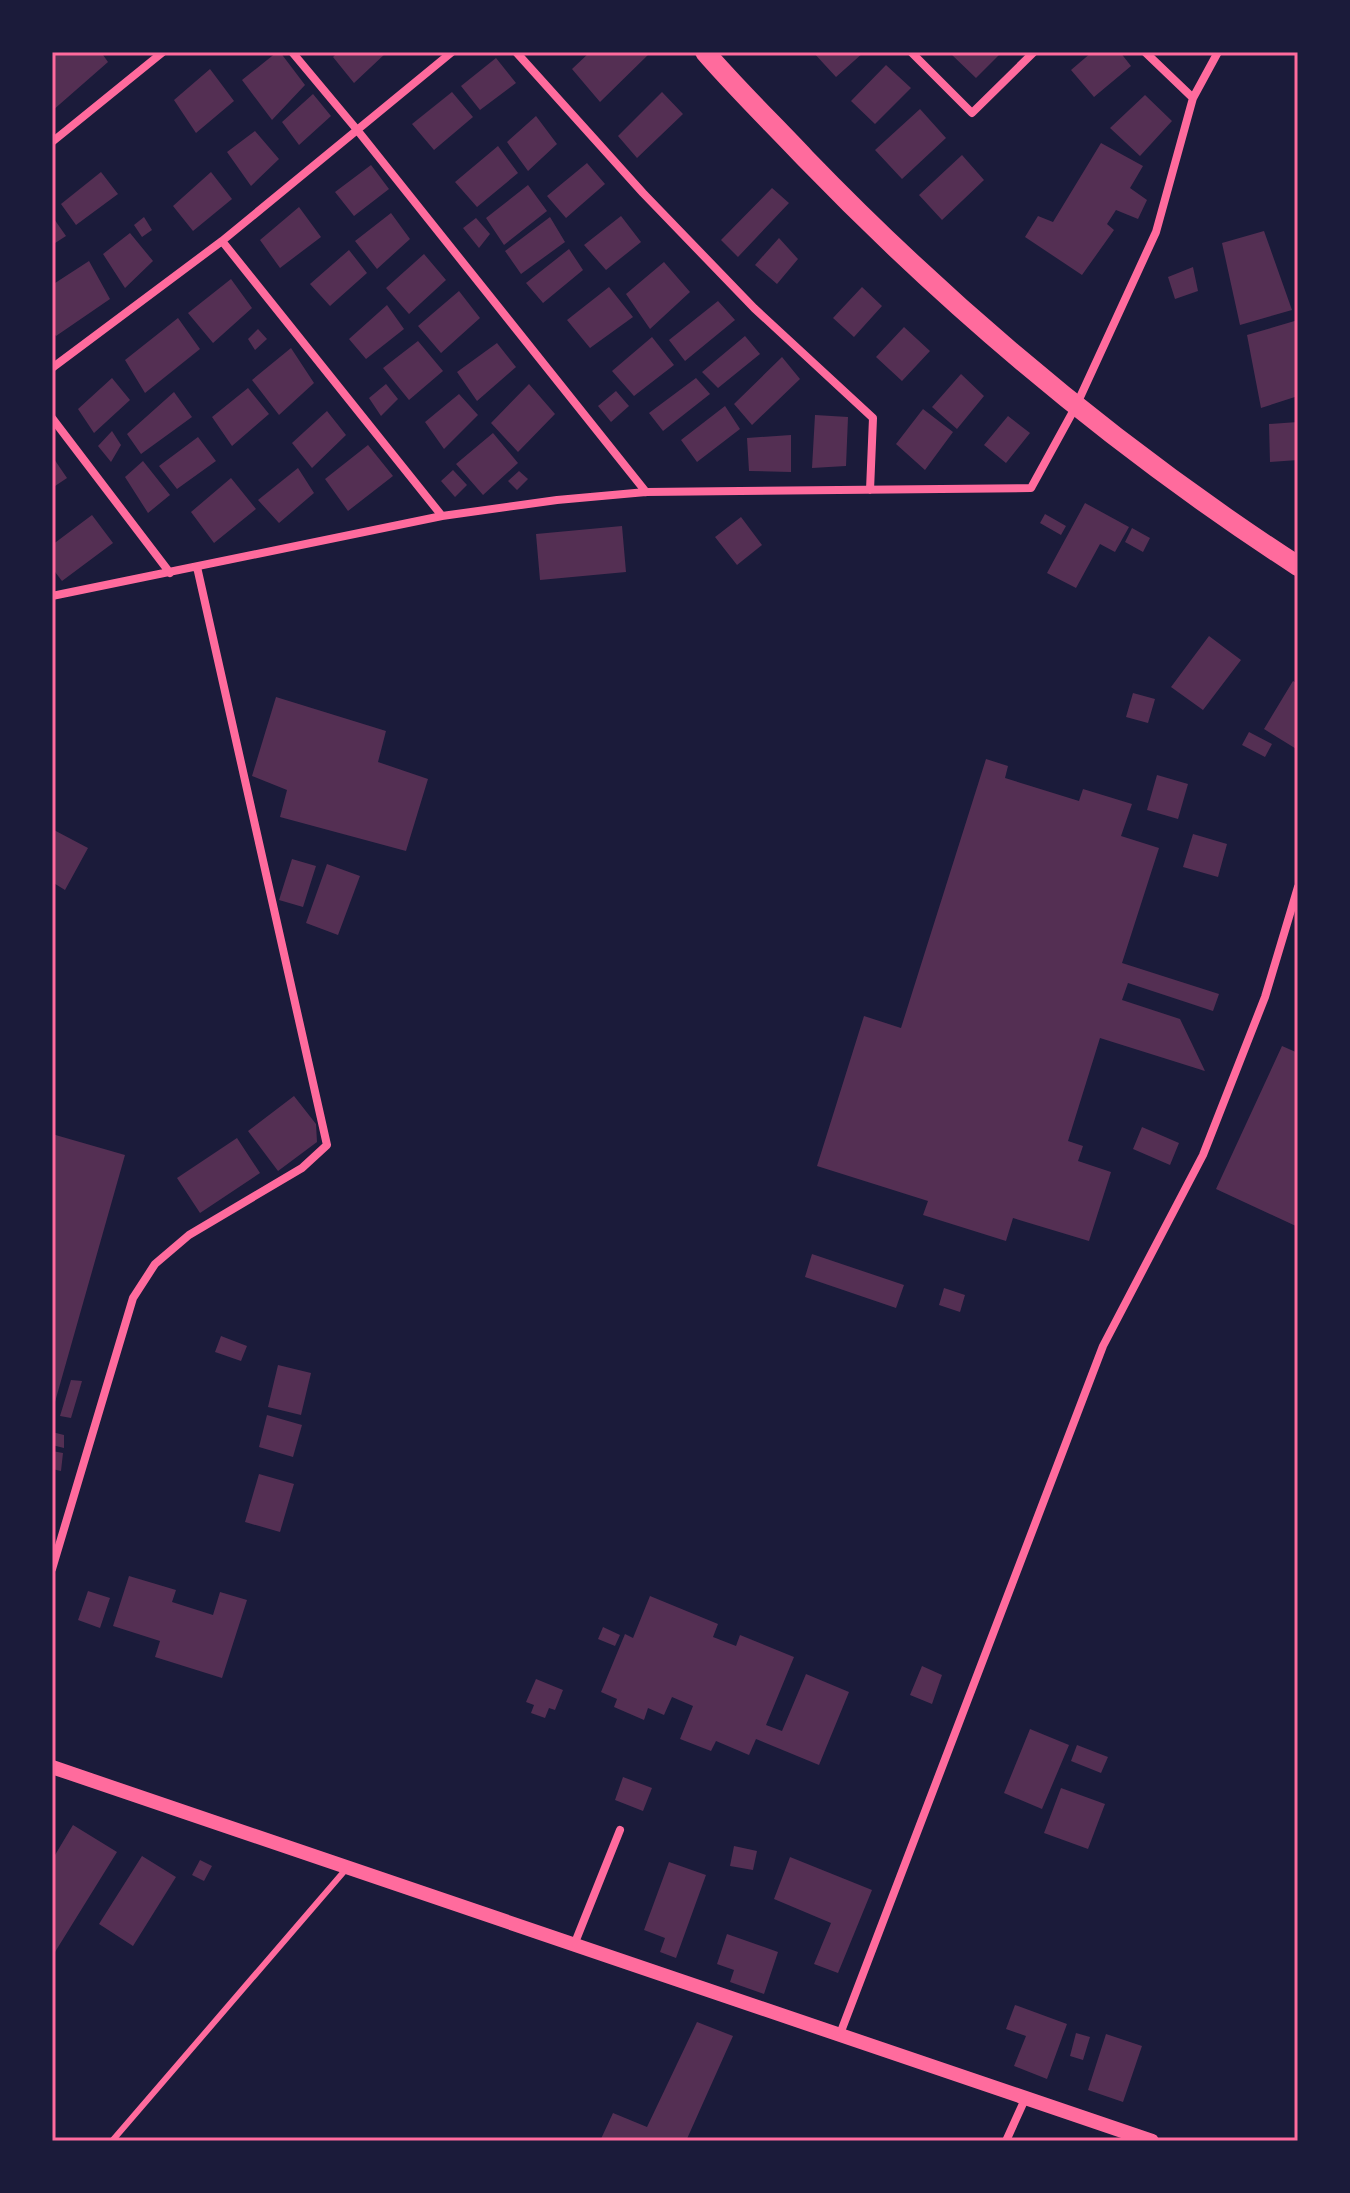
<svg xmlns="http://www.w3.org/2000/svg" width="1350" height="2193" font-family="Inter,sans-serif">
<rect width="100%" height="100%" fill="#1b1b3a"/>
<path fill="#542f53" d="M52 52H101L108 62 52 111Z
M277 52H280L305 85 272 120 242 80Z
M338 52H387L354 83 333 57Z
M590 52H651L600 102 572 69Z
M813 52H864L836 77Z
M954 52H1002L976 78 951 54Z
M1092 52H1120L1131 66 1094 97 1071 70Z
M496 58 516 83 480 110 461 86Z
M886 65 911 88 875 124 851 101Z
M210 69 234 101 196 133 174 100Z
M452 92 473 117 434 150 412 124Z
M662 92 683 114 637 158 618 136Z
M313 94 331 116 299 145 282 122Z
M1145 95 1172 121 1140 156 1110 128Z
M920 109 946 138 902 179 875 150Z
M536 116 557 144 528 171 507 142Z
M255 131 279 159 251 186 227 152Z
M1101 143 1143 166 1130 188 1147 200 1138 219 1116 210 1107 224 1114 230 1082 275 1025 237 1038 216 1053 222Z
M498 146 518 173 477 207 455 182Z
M962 155 984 180 942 220 919 195Z
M587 163 605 184 566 218 547 196Z
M371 165 389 189 354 216 335 192Z
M101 172 118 194 76 225 61 204Z
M211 172 232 199 193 231 173 206Z
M528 185 547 211 504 245 486 218Z
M772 188 789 203 738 257 721 240Z
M299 207 321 237 280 268 260 240Z
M391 213 410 239 377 269 355 241Z
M52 216 66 236 52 245Z
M621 216 641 242 606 270 584 245Z
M144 217 152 230 142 237 134 225Z
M550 217 565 242 521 274 505 251Z
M476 218 490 234 479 248 463 228Z
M1264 231 1292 310 1240 325 1222 243Z
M130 233 153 261 125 288 103 254Z
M779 238 798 259 777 284 755 265Z
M569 249 583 270 543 303 526 283Z
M349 250 367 273 330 306 310 284Z
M424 254 446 280 409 314 386 288Z
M89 261 110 299 56 336 52 331V285Z
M664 262 690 292 650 329 626 294Z
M1193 267 1198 291 1175 299 1168 277Z
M231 279 252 308 213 343 188 313Z
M609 287 633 317 590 348 567 320Z
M862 287 882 306 854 337 833 318Z
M459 291 480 318 441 353 418 326Z
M718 301 735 320 685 361 669 340Z
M387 305 404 329 366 359 349 339Z
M178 318 200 349 145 393 125 360Z
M1298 320V396L1261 408 1247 335Z
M904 327 930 351 902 381 876 357Z
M258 329 267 339 255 350 248 339Z
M745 336 760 354 718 388 702 372Z
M652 337 674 365 634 396 612 371Z
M418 341 443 371 409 400 383 368Z
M497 343 516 367 477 401 457 372Z
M291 348 314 383 279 415 252 380Z
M782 357 800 379 752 425 734 404Z
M961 374 984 396 957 429 932 407Z
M112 378 130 400 94 433 78 409Z
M696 378 710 394 663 431 649 413Z
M386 384 398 399 381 416 369 398Z
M529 384 555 414 518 452 491 423Z
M248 388 269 414 232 446 212 417Z
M616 391 629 406 611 422 598 406Z
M174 392 192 417 141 454 127 434Z
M459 394 478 415 444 449 425 422Z
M725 406 740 429 697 462 681 440Z
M923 409 953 432 925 470 896 444Z
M327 411 346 435 312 468 292 443Z
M815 415 848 417 846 466 812 468Z
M1008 416 1030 433 1006 463 984 445Z
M1298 422V460L1270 462 1269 424Z
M112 431 121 445 111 462 98 446Z
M493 433 518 463 483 495 456 464Z
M791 435V472L749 471 747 438Z
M198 437 216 461 177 489 159 466Z
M368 445 393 476 348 511 325 479Z
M52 456 67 478 52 488Z
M143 461 170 495 148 513 125 477Z
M298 468 314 493 279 523 258 500Z
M453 470 467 485 455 497 441 481Z
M519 471 528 479 517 490 508 481Z
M231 478 256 509 214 543 191 512Z
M1085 503 1129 527 1115 552 1100 544 1076 588 1047 573Z
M1045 514 1066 526 1061 535 1040 523Z
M92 515 113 543 62 581 52 568V545Z
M741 517 762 545 737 565 715 537Z
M622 526 626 572 540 580 536 534Z
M1132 528 1150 538 1143 552 1125 542Z
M1209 636 1241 660 1203 710 1171 687Z
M1293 681 1298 684V750L1264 729Z
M1133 693 1155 699 1148 723 1126 717Z
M276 697 386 731 378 762 428 779 406 851 280 817 287 790 252 776Z
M1249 732 1272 744 1265 757 1242 745Z
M986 759 1008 766 1005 778 1079 801 1083 789 1132 804 1121 836 1159 848 1122 963 1219 994 1213 1011 1128 983 1122 1000 1180 1019 1205 1071 1100 1038 1068 1141 1083 1146 1078 1161 1111 1172 1089 1241 1013 1218 1006 1241 923 1215 928 1201 817 1166 864 1016 901 1028Z
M1157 775 1188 784 1178 819 1147 810Z
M52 829 88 848 65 890 52 882Z
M1193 834 1227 844 1218 877 1183 867Z
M292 859 316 866 303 907 279 900Z
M327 864 360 876 338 935 306 923Z
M1282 1046 1298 1053V1227L1216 1189Z
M294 1096 316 1124 317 1142 278 1171 248 1131Z
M1142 1127 1179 1143 1170 1165 1133 1149Z
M52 1134 125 1155 53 1409H52Z
M237 1138 260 1173 200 1213 177 1178Z
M812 1254 904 1285 896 1308 805 1277Z
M944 1288 965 1295 960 1312 939 1305Z
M221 1336 247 1346 241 1361 215 1352Z
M278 1365 311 1373 301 1415 268 1407Z
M71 1380 82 1381 71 1418 60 1416Z
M267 1415 302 1425 293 1457 259 1447Z
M52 1432 64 1435V1448L52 1445Z
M52 1451 63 1453 61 1471 52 1469Z
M259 1474 294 1484 280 1532 245 1522Z
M129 1576 176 1590 172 1602 213 1615 220 1592 247 1600 222 1678 155 1657 160 1641 113 1626Z
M88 1591 110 1598 100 1628 78 1620Z
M650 1596 718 1624 713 1637 736 1646 740 1635 794 1657 766 1725 782 1731 806 1674 849 1692 819 1765 756 1739 749 1755 716 1741 711 1751 680 1739 693 1706 672 1697 664 1715 648 1708 644 1720 614 1707 617 1699 601 1692 625 1634 633 1638Z
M603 1627 620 1635 615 1646 598 1639Z
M922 1666 942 1675 932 1704 910 1695Z
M536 1679 563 1690 555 1710 549 1708 545 1718 531 1713 534 1705 526 1702Z
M1030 1729 1069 1745 1042 1809 1004 1793Z
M1077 1745 1108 1757 1101 1773 1071 1761Z
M623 1777 652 1788 643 1811 615 1800Z
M1061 1788 1105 1804 1088 1849 1044 1833Z
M73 1825 117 1852 55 1952 52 1950V1860Z
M734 1846 757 1851 753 1870 730 1866Z
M142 1856 176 1877 133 1946 99 1924Z
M790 1857 872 1890 838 1973 814 1964 831 1923 774 1899Z
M200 1860 212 1866 204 1881 192 1875Z
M669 1862 706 1875 676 1958 660 1952 665 1938 644 1930Z
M727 1934 778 1952 764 1994 730 1982 734 1970 717 1964Z
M1015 2005 1067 2024 1047 2079 1014 2066 1026 2036 1006 2029Z
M697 2022 733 2036 686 2141H600L613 2113 647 2127Z
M1076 2033 1090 2037 1083 2060 1070 2056Z
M1106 2034 1142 2046 1123 2102 1088 2090Z"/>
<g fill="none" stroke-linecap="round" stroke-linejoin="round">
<path stroke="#ff6b9d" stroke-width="6" d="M112 2141 347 1868"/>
<path stroke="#ff6b9d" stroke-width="8" d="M292 52 358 131 646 492
M516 52 643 193 754 308 873 418 870 490
M911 52 972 113 1034 52
M1145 52 1193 98
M52 142 163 52
M222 241 442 516
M52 368 222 241 452 52
M52 418 170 573
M52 596 442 516 557 500 646 492 1031 488 1076 406 1156 232 1193 98 1218 52
M52 1569 133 1298 155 1264 189 1235 302 1168 327 1145 197 567
M574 1945 620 1830
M840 2034 1103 1346 1203 1155 1265 997 1298 887
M1006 2141 1025 2099"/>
<path stroke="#ff6b9d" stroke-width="14" d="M52 1767 1152 2141"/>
<path stroke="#ff6b9d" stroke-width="20" d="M705 52C737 89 772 123 805 158 953 311 1119 450 1298 566"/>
</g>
<rect width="1350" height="2193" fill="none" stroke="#1b1b3a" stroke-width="108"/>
<rect x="54" y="54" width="1242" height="2085" fill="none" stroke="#ff6b9d" stroke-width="3"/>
</svg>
